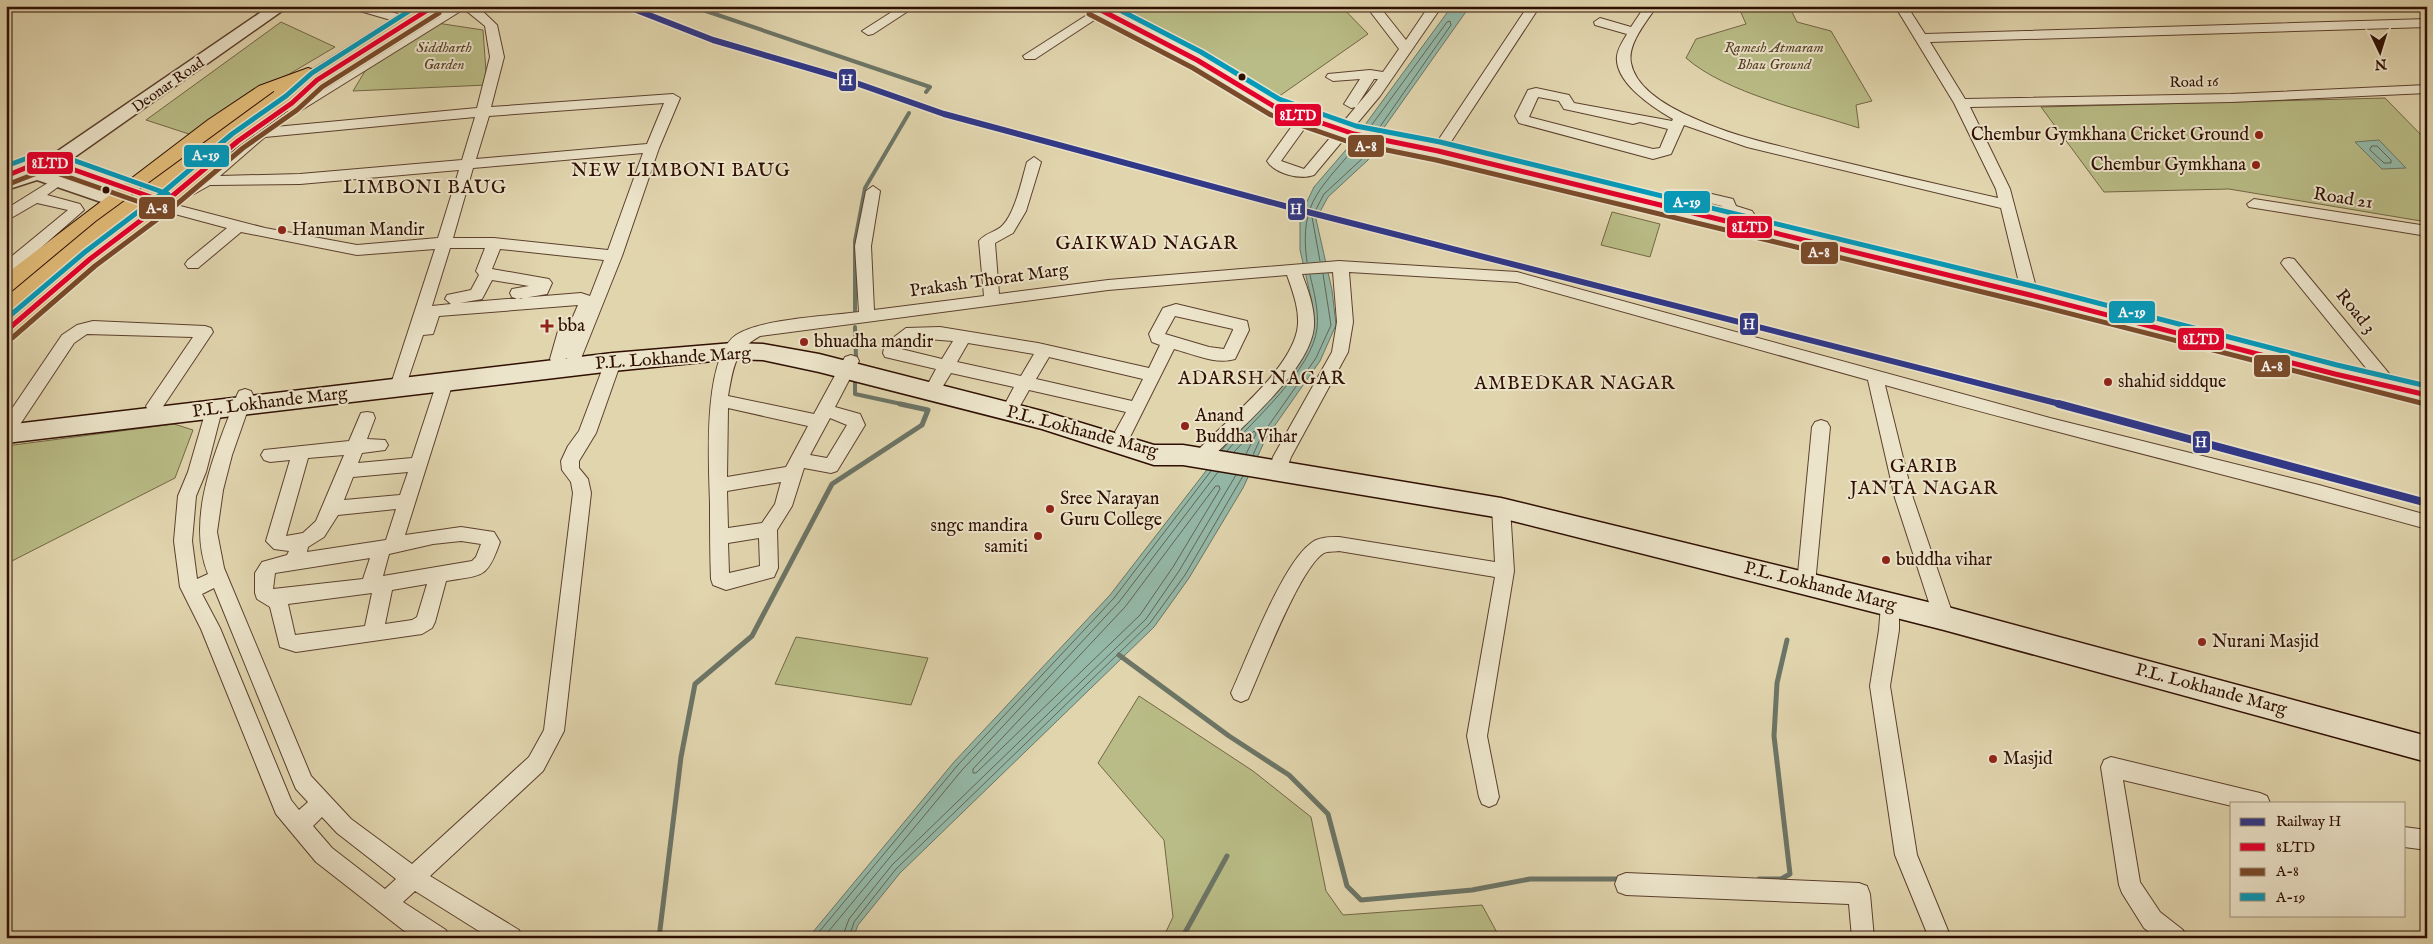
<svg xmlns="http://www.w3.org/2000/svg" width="2433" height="944" font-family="'IM FELL English',serif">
<rect width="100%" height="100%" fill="#e1d5ae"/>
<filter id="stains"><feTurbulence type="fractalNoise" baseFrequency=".004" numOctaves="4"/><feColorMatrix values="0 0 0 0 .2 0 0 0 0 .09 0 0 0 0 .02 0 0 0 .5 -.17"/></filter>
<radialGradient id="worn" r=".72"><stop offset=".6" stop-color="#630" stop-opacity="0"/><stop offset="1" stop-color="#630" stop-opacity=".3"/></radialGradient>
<path fill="#b9bc86" stroke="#746644" d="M1106 6H1341L1368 34 1278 97Z
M1738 6H1789L1797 22 1831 31 1872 101 1856 105 1859 128C1807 111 1726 93 1686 58L1696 39 1746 24Z
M281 22 335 47 237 105 195 136 146 120Z
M437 23 483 30 487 85 353 91 368 66Z
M2385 98 2427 141V219L2421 221 2229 189 2104 192 2041 107Z
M1612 212 1660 224 1650 257 1601 245Z
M174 424 193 430 175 478 6 564V446Z
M796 637 928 658 911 705 775 684Z
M1139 696 1253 771 1311 817 1326 891 1343 915 1482 905 1500 938H1163L1173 917 1164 840 1098 763Z"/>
<path fill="#94b9a8" stroke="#6c7566" d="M1452 6H1470L1383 129 1368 160 1328 197 1316 219 1332 290 1336 325 1320 361 1266 438 1243 488 1189 578 1154 627 900 873 858 925 853 938H808L954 762 1110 595 1312 334V302L1300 250V216L1314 187 1351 144Z
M2379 140 2406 168 2382 169 2355 142Z"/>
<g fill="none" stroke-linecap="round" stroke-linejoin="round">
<path stroke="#626455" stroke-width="1" d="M1368 130 1447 22 1450 21 1451 25 1377 131
M2372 146H2377L2391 160V163H2384L2370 150Z
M1320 261 1312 217 1324 194 1364 157 1370 144
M1307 262C1298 199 1324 187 1359 142
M1227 451C1253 420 1313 369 1317 328 1319 311 1314 292 1310 275
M1234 452 1254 431 1256 434 1246 454
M1253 455 1262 435 1316 358 1331 325 1323 274
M1216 486H1219L1220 489 1173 567 1140 615 976 773H973V769L1125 607Z
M814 938 957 766 1114 598 1211 471
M823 938 962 770 1119 602 1218 472
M842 938 849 919 892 865 1146 619 1179 571 1236 475
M849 938 854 922 896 869 1150 623 1185 575 1243 476"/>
<path stroke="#6c7566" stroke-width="4" d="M708 6 703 10 930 87 926 92
M855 311V241L865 188 909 113
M855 327 856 358
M855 377V394L906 405"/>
<path stroke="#6c7566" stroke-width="5" d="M1119 655 1229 736 1289 775 1328 814 1347 886 1361 900 1472 890 1530 879H1621
M1759 879H1781L1790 874 1774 736 1777 683 1787 640
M659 938 681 757 695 684 752 636 832 484 922 425 928 410 900 404
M1182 938 1227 856"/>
<defs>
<path id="minor" d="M351 6H372L424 22 451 6H477L497 25 504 57 491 107 673 94 680 98 659 148 622 256 580 361 574 363 566 358 564 363 558 365 552 363 550 359 558 331 560 327 569 326 578 305 439 316 433 334 423 335 404 391 398 393 392 391 390 387 435 249 357 255 241 232 198 268H188L185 264 188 260 227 228 160 210 158 207 160 204 165 202 265 228 357 245 438 238 459 170 300 184 210 185 194 194 177 197 170 192 172 189 186 186 198 180 263 124H273L275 127 477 108 490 57 485 26 464 9 300 111H290L288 108 290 105 415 27 353 9ZM664 103 647 144 476 159 489 116ZM475 117 462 160 300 174 220 176 265 137ZM643 153 608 250 494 238H453L473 168ZM450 248H485L476 271 479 275 471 290 447 295 445 299 451 304 432 306ZM500 249 604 260 590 296 581 293 460 303 482 299 492 280 529 286 512 289 510 293 512 297 518 299 547 294 552 283 549 279 492 269Z
M901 6H916L873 34 868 35 862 31Z
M1101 6 1107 10 1105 13 1035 59H1025L1023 56Z
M1366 6H1379L1406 40 1429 6H1442L1380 96 1314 175C1300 180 1275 174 1267 161L1300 115 1305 114 1312 118 1281 161 1304 169 1370 90 1378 79H1374L1356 107 1351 108 1344 104 1360 79 1333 81 1326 77 1328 74 1370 70 1383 72 1399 49Z
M1528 6H1540L1443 154H1433L1431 151Z
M1645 6H1657C1647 21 1627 44 1631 63 1636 91 1674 110 1698 120 1733 136 1772 144 1810 154 1872 169 1935 184 1998 198L1996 189 1954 103 1895 6H1907L1925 34 2427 19V27L1930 42 1965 99 2231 94 2427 85V93L2231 102 1970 107 2010 189 2038 295 2036 299H2024L2022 295 2001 208 1747 147 1684 125 1671 154 1653 159 1519 123 1515 116 1528 90 1536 88 1569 95 1574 103 1672 121 1673 119C1653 108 1614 82 1617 56 1618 48 1623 41 1627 34L1595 25 1594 22 1600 18 1631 27ZM1538 97 1559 101 1564 109 1569 110 1633 124 1640 122 1668 129 1660 148 1653 149 1529 117Z
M1034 157 1041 162 1026 211 1013 233 995 243 999 294 1108 280 1339 261 1517 272 2050 418 2319 485 2427 515V529C2247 479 2065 436 1885 385L1913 498 1954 618 1951 624 1944 626 1937 624 1934 618 1895 498 1868 380 1517 282 1349 272 1353 322 1348 352 1291 457 1284 476 1278 478 1272 476 1269 471 1273 457 1332 352 1337 322 1333 272 1302 274C1308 290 1315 308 1314 326 1311 371 1237 430 1207 463L1201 465 1195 463 1192 458 1195 453C1224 422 1288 373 1297 331 1301 313 1293 292 1287 275L1108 290 760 336C734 350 733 369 728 396L814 414 845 357 851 355 857 357 859 361 835 407 860 414 865 425 837 471 831 473 804 468 792 506 777 530 778 568 774 577 726 590 713 585 711 579C710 553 710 529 710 503 709 466 702 358 736 335 760 319 828 316 859 312L855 246 866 191 873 186 880 191 871 246 874 310 984 296 979 241C985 233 996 232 1002 226 1015 214 1022 179 1027 162ZM728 408 808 426 786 467 727 477ZM830 418 847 425 827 458 810 455ZM781 482 775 504 762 523 728 528 727 491ZM759 538 760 566 729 573 728 543Z
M59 176 66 181 47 195 80 204 84 210 11 274 6 275V261L68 210 37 203 6 221V209Z
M1699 191 1733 199 1736 206 1752 211 1754 214 1752 217 1747 219 1725 212 1722 206 1694 199 1692 196 1694 193Z
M2254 199 2427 226V236L2249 207 2247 204Z
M2289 258 2294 259 2396 382 2398 386 2396 390 2390 392 2384 390 2284 267 2281 263 2284 259Z
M1176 304 1247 321 1249 330 1235 359C1216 365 1193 354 1174 349L1130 437 1124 439 1118 437 1115 432 1126 412 1029 390 1020 406 1014 408 1008 406 1006 402 1014 387 951 373 943 386 937 388 931 386 929 382 936 369 885 357 883 353 885 344 906 328 940 327 1038 343 1149 368 1160 345 1152 342 1149 334 1163 308ZM1175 316 1233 329V330L1224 349 1209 347 1165 334ZM915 338 953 341 942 359 901 349ZM968 343 1034 354 1021 376 957 362ZM1049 357 1143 379 1132 401 1036 379Z
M93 321 205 326 211 328 213 332 160 411 154 412 148 411 146 406 193 337 87 334 74 343 19 426 13 427 7 426V416L62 335 77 325Z
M613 356 619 358 621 362 596 433 579 461V468L588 479 591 493 564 731 543 771 430 876 519 930 522 938H490L415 891 403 902 446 930 449 938H416L403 930 316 862 276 814 201 629 180 587 174 541 178 496 188 472 206 410 208 405 214 404 220 405 222 410 206 472 196 496 192 541 197 579 208 574C185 516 217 449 237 395L239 391 245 389 251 391 253 395 232 455 223 490 217 532 224 568 311 776 351 819 412 864 529 757 544 730 573 493 571 482 562 470 561 461 568 446 579 431 605 362 607 358ZM214 588 293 782 296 789 308 802 299 810 291 800 220 628 202 594ZM322 817 337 833 396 879 385 889 332 848 313 826Z
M445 376 451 378 453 382 405 535 461 527 494 532 500 542C487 579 483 575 446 581L435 622 432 628 422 634 296 652 280 647 270 607 257 599 255 593V573L262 562 287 555 289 551 274 549 266 541 290 460 270 462 264 460 261 455 264 450 349 441 361 413 367 412 373 413 375 418 367 439 385 440 388 445 385 450 362 453 358 463 412 458 437 382 439 378ZM344 455 316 521 303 533 286 536 308 458ZM408 472 400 495 344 500 353 477ZM396 509 386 540 307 552 308 547 324 537 338 515ZM461 541 481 544 476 557 472 561 383 576 389 554 433 544ZM370 558 363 579 273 589 275 573ZM427 584 417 617 412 620 385 624 392 590ZM372 593 365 626 295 635 288 604Z
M1821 420 1827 422 1830 427 1815 584 1813 590 1806 592 1799 590 1797 584 1812 427 1815 422Z
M1501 501 1507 503 1510 508 1514 571 1487 736 1499 797 1496 804 1489 807 1482 804 1479 797 1467 736 1495 577 1339 551C1334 552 1328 551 1324 553 1300 567 1261 670 1248 699L1241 702 1234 699 1231 693C1247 658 1282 565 1310 544 1317 537 1329 537 1339 537L1495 562 1492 508 1495 503Z
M1890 597 1897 599 1899 605V630L1890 686 1917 855 1951 938H1929L1895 855 1870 686 1879 630 1881 605 1883 599Z
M2111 757 2260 793 2267 796 2270 803H2232V806L2123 780 2140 882 2160 912 2183 930 2186 938H2157L2144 928 2122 893 2119 885 2101 767 2104 760Z
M2404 827 2427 830V850L2404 847Z
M1626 873 1859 883 1867 886 1870 894 1874 938H1852L1849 904 1626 895 1618 892 1615 884 1618 876Z"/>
<path id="tertiary" d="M270 6H289L69 161 157 192 159 196 157 200 150 202 143 200 56 170 53 172 120 195 143 201 145 205 143 209 136 211 110 205 37 180 6 190V169L28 160 49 157Z"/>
<path id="secondary" d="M1084 6H1107L1204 56 1282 103 1358 129 1438 145 2030 287 2335 365 2427 386V404L2335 383 2030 303 1438 157 1347 138 1268 111 1190 64 1087 10Z
M733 343 763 344 819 354 1042 411 1154 445H1183L1501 498 1944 606 2427 736V762L1944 630 1501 518 1183 465H1154L1042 429 819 372 763 360 733 359 613 371 6 443V425L613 353Z"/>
<path id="motorway" d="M308 68 315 70 328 80C317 96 287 121 270 129 264 131 260 130 254 129L251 124 254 119 298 86 275 96 224 130 15 293 6 296V274L208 120 259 86Z
M210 157 218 159 221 164 218 169 173 207 98 265 15 337 6 340V317L82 253 157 197 202 159Z"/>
</defs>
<use href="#minor" stroke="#5c402d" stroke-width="2"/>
<use href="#tertiary" stroke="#5c402d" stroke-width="3"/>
<use href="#secondary" stroke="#2f0f02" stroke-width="3"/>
<use href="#motorway" stroke="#2f0f02" stroke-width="2"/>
<use href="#minor" fill="#ece4ca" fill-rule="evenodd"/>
<use href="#tertiary" fill="#ece4ca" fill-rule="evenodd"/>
<use href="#secondary" fill="#ece4ca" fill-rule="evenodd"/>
<use href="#motorway" fill="#e0ba77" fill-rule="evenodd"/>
<defs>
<path id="motorway-bridge" d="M317 80 434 6
M19 301 103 231 281 101"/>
</defs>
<use href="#motorway-bridge" stroke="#2f0f02" stroke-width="25" stroke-linecap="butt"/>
<use href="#motorway-bridge" stroke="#e0ba77" stroke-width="23"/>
<defs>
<path id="bus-1" d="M1093 6 1197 60 1275 107 1354 134 1438 151 2030 295 2335 374 2427 395
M6 176 35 164 55 163 165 202
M6 331 90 259 165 202 238 141 292 103 317 80 434 6"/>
<path id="bus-2" d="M1089 14 1193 68 1271 115 1352 143 1436 160 2028 303 2425 404
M9 184 37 173 54 172 162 210
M12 338 95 266 171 209 243 148 297 110 322 87 439 13"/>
<path id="bus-3" d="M1112 6 1201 52 1279 99 1356 126 1440 142 2032 286 2337 365 2427 386
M6 166 33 156 56 154 168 194
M6 319 85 252 160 195 232 134 286 96 312 73 417 6"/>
</defs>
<use href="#bus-1" stroke="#ece4ca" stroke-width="8"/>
<use href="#bus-2" stroke="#ece4ca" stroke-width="8"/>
<use href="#bus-3" stroke="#ece4ca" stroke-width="8"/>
<use href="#bus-1" stroke="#e4002b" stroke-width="5"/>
<use href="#bus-2" stroke="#7a4b2a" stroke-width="5"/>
<use href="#bus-3" stroke="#059aba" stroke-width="5"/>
<defs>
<path id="rail-1-far1" d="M626 6 713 40 839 77 944 114 1296 209 2064 405"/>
<path id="rail-1" d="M2059 404 2427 503"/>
</defs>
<use href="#rail-1-far1" stroke="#ece4ca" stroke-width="9"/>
<use href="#rail-1" stroke="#ece4ca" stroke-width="12"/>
<use href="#rail-1-far1" stroke="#303888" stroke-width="6"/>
<use href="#rail-1" stroke="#303888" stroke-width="8"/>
</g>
<g fill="#2f0f02" stroke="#ece4ca" stroke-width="2">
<circle cx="1242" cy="77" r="4.5"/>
<circle cx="106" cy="190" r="4.5"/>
</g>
<g fill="#8f2418" stroke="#ece4ca" stroke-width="2">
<circle cx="2259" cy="135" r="5"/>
<circle cx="2256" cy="165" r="5"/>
<circle cx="282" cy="230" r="5"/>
<path d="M544.5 318.5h5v5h5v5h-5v5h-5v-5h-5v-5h5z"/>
<circle cx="804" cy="342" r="5"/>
<circle cx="2108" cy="382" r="5"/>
<circle cx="1185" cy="426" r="5"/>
<circle cx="1050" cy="509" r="5"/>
<circle cx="1038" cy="536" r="5"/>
<circle cx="1886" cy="560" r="5"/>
<circle cx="2202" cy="642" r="5"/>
<circle cx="1993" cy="759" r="5"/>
</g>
<g text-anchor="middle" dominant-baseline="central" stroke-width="4" stroke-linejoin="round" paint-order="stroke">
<g font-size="15" font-style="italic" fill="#58432a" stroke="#ece4ca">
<text x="444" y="47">Siddharth<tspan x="444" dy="17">Garden</tspan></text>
<text x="1774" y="47">Ramesh Atmaram<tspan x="1774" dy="17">Bhau Ground</tspan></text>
</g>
<g font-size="15" fill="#2f0f02" stroke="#ece4ca">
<text transform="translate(2194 82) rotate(-1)">Road 16</text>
<text transform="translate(168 85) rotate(-35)">Deonar Road</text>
</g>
<g font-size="18" fill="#2f0f02" stroke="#ece4ca" text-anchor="start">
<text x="2249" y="135" text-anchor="end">Chembur Gymkhana Cricket Ground</text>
<text x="2246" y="165" text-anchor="end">Chembur Gymkhana</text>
<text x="292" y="230">Hanuman Mandir</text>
<text x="558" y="326">bba</text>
<text x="814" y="342">bhuadha mandir</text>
<text x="2118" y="382">shahid siddque</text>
<text x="1195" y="416">Anand<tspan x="1195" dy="21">Buddha Vihar</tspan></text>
<text x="1060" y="499">Sree Narayan<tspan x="1060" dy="21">Guru College</tspan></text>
<text x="1028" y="526" text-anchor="end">sngc mandira<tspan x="1028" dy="21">samiti</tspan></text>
<text x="1896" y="560">buddha vihar</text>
<text x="2212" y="642">Nurani Masjid</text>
<text x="2003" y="759">Masjid</text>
</g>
<g font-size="18" fill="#2f0f02" stroke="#ece4ca">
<text transform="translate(2343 199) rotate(9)">Road 21</text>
<text transform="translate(989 281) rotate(-8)">Prakash Thorat Marg</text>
<text transform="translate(2355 312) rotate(51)">Road 3</text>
<text transform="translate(673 359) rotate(-4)">P.L. Lokhande Marg</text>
<text transform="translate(270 403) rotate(-7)">P.L. Lokhande Marg</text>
<text transform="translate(1082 432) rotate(15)">P.L. Lokhande Marg</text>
<text transform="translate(1820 587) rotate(14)">P.L. Lokhande Marg</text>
<text transform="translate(2211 690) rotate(15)">P.L. Lokhande Marg</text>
</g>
<g font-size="19" letter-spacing="1" fill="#2f0f02" stroke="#ece4ca">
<text x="681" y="171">NEW LIMBONI BAUG</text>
<text x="425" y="188">LIMBONI BAUG</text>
<text x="1147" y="244">GAIKWAD NAGAR</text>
<text x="1262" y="379">ADARSH NAGAR</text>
<text x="1575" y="384">AMBEDKAR NAGAR</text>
<text x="1924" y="467">GARIB<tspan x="1924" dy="22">JANTA NAGAR</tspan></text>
</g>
</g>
<g stroke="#ece4ca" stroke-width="2">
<rect x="838" y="68" width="19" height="24" rx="5" fill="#303888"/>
<rect x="1274" y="103" width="48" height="24" rx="5" fill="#e4002b"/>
<rect x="1347" y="134" width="38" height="24" rx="5" fill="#7a4b2a"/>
<rect x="183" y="144" width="47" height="24" rx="5" fill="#059aba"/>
<rect x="26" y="151" width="48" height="24" rx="5" fill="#e4002b"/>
<rect x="1663" y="190" width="48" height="24" rx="5" fill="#059aba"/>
<rect x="138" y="196" width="38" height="24" rx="5" fill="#7a4b2a"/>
<rect x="1287" y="197" width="19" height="24" rx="5" fill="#303888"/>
<rect x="1726" y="215" width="47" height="24" rx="5" fill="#e4002b"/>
<rect x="1800" y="241" width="39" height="24" rx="5" fill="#7a4b2a"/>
<rect x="2108" y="300" width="48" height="24" rx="5" fill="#059aba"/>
<rect x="1739" y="312" width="20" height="24" rx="5" fill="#303888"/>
<rect x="2177" y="327" width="48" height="24" rx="5" fill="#e4002b"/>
<rect x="2253" y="354" width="38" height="24" rx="5" fill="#7a4b2a"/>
<rect x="2192" y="430" width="19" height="24" rx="5" fill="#303888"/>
</g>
<g font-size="14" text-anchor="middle" font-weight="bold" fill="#fff">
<text x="847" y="85">H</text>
<text x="1298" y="120">8LTD</text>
<text x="1366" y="151">A-8</text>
<text x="206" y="160">A-19</text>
<text x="50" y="168">8LTD</text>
<text x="1687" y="207">A-19</text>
<text x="157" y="213">A-8</text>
<text x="1296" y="214">H</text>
<text x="1750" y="232">8LTD</text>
<text x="1819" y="257">A-8</text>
<text x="2132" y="317">A-19</text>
<text x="1749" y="329">H</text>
<text x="2201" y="344">8LTD</text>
<text x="2272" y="371">A-8</text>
<text x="2201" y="447">H</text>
</g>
<rect width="2433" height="944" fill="none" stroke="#e1d5ae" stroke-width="25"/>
<rect x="8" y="8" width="2418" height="929" fill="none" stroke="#2f0f02" stroke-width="2.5"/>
<rect x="12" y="12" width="2408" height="919" fill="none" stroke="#2f0f02"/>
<rect x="2230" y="802" width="175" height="115" fill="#ece4ca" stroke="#a08f7a"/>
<rect x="2240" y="818" width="25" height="8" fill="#303888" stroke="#a08f7a"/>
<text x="2276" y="826" font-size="15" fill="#2f0f02">Railway H</text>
<rect x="2240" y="843" width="25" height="8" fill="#e4002b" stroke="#a08f7a"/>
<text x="2276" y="852" font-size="15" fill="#2f0f02">8LTD</text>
<rect x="2240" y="868" width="25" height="8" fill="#7a4b2a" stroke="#a08f7a"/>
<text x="2276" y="876" font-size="15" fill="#2f0f02">A-8</text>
<rect x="2240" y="893" width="25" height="8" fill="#059aba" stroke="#a08f7a"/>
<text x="2276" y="902" font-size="15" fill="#2f0f02">A-19</text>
<g transform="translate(2380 52) rotate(176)" stroke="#ece4ca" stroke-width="4" paint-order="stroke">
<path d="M0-4L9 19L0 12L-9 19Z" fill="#2f0f02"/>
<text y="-8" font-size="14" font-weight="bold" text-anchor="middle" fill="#2f0f02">N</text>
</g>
<rect width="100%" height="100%" filter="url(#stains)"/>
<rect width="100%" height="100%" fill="url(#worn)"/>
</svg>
